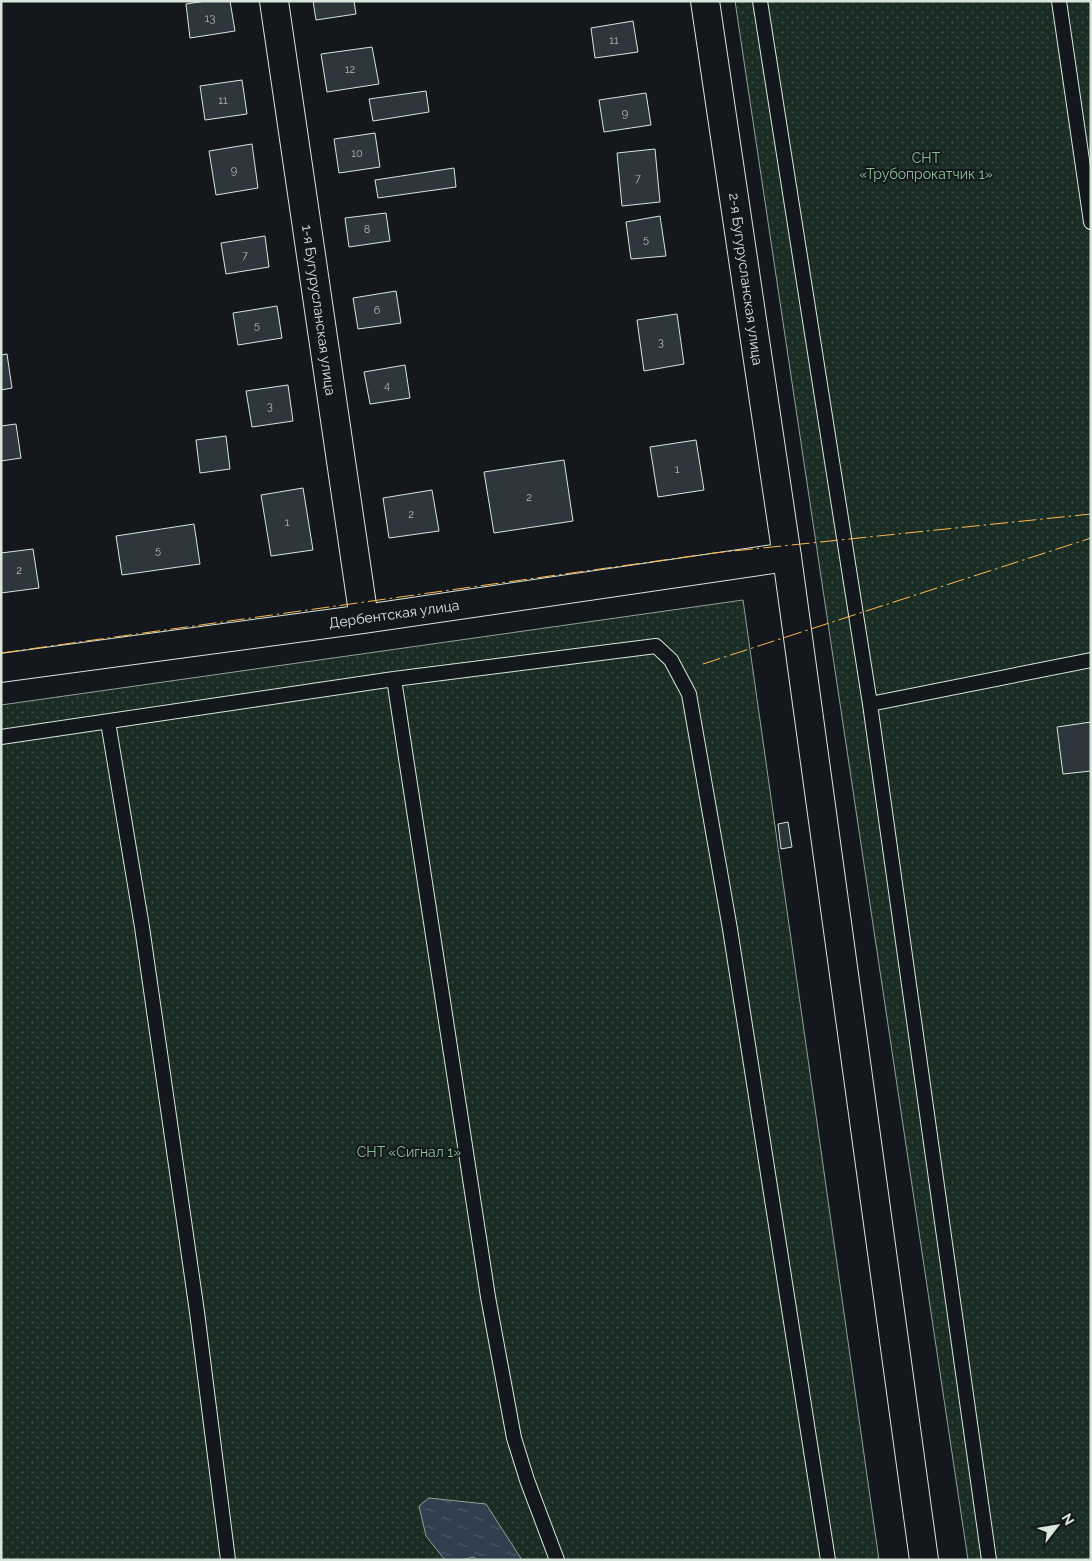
<svg xmlns="http://www.w3.org/2000/svg" width="1092" height="1561" font-family="Raleway,sans-serif">
<defs>
<pattern id="garden-dots" width="8" height="8" patternUnits="userSpaceOnUse" patternTransform="scale(1.25)"><rect width="8" height="8" fill="#1a2d24"/><path d="M2 2h.1M6 6h.1" fill="none" stroke="#3b4b43" stroke-width="1.8" stroke-linecap="round"/></pattern>
<pattern id="water-ripples" width="26" height="14" patternUnits="userSpaceOnUse" patternTransform="scale(1.25)"><rect width="26" height="14" fill="#2f3f4d"/><path d="M2 4q2-2 4 0t4 0M15 11q2-2 4 0t4 0" fill="none" stroke="#4c5b66"/></pattern>
</defs>
<rect width="100%" height="100%" fill="#14181c"/>
<path fill="url(#garden-dots)" stroke="#939e99" d="M735 1H1091V1560H968Z
M743 600 879 1560H1V705Z"/>
<path fill="url(#water-ripples)" stroke="#939e99" d="M429 1498 486 1504 522 1560H476L474 1557 461 1560H445L426 1536 419 1506Z"/>
<path fill="#2c363c" stroke="#d8e6dc" d="M206 1H230L235 31 190 38 186 4Z
M313 1H354L356 14 316 20Z
M633 21 638 52 595 58 591 28Z
M372 47 379 84 327 92 321 54Z
M242 80 247 114 205 120 200 86Z
M426 91 429 112 373 121 369 99Z
M646 93 651 125 604 132 599 100Z
M375 133 380 167 339 173 334 139Z
M252 144 258 188 216 195 209 151Z
M655 149 660 202 622 206 617 153Z
M454 168 456 187 378 198 375 180Z
M386 213 390 241 349 247 345 218Z
M660 216 666 256 631 259 626 222Z
M265 236 269 267 226 274 221 243Z
M396 291 401 323 358 329 353 298Z
M277 306 282 338 238 345 233 313Z
M677 314 684 364 644 371 637 320Z
M7 354 12 388 1 390V355Z
M405 365 410 398 370 404 364 372Z
M288 385 293 421 252 427 246 391Z
M16 424 21 458 1 461V426Z
M226 436 230 469 200 473 196 440Z
M696 440 704 490 658 497 650 447Z
M564 460 573 521 494 533 484 472Z
M303 488 313 550 271 556 261 495Z
M432 490 439 531 389 538 383 498Z
M194 524 200 564 122 575 116 536Z
M33 549 39 588 1 593V553Z
M1091 722V771L1063 774 1057 727Z
M788 822 792 847 781 849 778 824Z"/>
<g fill="none" stroke-linecap="round" stroke-linejoin="round">
<defs>
<path id="lane" d="M760 1 870 704 989 1560
M1059 1 1091 222
M394 679 488 1297 514 1438 527 1480 557 1560
M870 704 1091 660
M108 722 142 927 197 1312 228 1560
M1 737 394 679 656 646 671 660 689 694 730 929 828 1560"/>
<path id="street" d="M274 1 364 619
M1 668 364 619 787 557"/>
<path id="secondary" d="M705 1 787 557 924 1560"/>
</defs>
<use href="#lane" stroke="#d8e6dc" stroke-width="16"/>
<use href="#street" stroke="#d8e6dc" stroke-width="30"/>
<use href="#secondary" stroke="#d8e6dc" stroke-width="30"/>
<use href="#lane" stroke="#14181c" stroke-width="14"/>
<use href="#street" stroke="#14181c" stroke-width="28"/>
<use href="#secondary" stroke="#14181c" stroke-width="28"/>
<path stroke="#ffb74d" stroke-width="1" stroke-dasharray="18 4 2.5 4" stroke-linecap="butt" d="M1 653 714 553 1091 514
M703 664 1091 538"/>
</g>
<g text-anchor="middle" dominant-baseline="central" stroke-width="4" stroke-linejoin="round" paint-order="stroke">
<g font-size="11" fill="#adbab4">
<text x="210" y="18">13</text>
<text x="614" y="40">11</text>
<text x="350" y="69">12</text>
<text x="223" y="100">11</text>
<text x="625" y="113">9</text>
<text x="357" y="153">10</text>
<text x="234" y="170">9</text>
<text x="638" y="178">7</text>
<text x="367" y="229">8</text>
<text x="646" y="239">5</text>
<text x="245" y="255">7</text>
<text x="377" y="310">6</text>
<text x="257" y="325">5</text>
<text x="661" y="342">3</text>
<text x="387" y="385">4</text>
<text x="270" y="406">3</text>
<text x="677" y="469">1</text>
<text x="529" y="497">2</text>
<text x="411" y="514">2</text>
<text x="287" y="522">1</text>
<text x="158" y="550">5</text>
<text x="19" y="570">2</text>
</g>
<g font-size="14" fill="#8ac095" stroke="#14181c">
<text x="926" y="158">СНТ<tspan x="926" dy="16">«Трубопрокатчик 1»</tspan></text>
<text x="409" y="1152">СНТ «Сигнал 1»</text>
</g>
<g font-size="14" fill="#d8e6dc" stroke="#14181c">
<text transform="translate(746 279) rotate(82)">2-я Бугурусланская улица</text>
<text transform="translate(319 310) rotate(82)">1-я Бугурусланская улица</text>
<text transform="translate(394 614) rotate(-8)">Дербентская улица</text>
</g>
</g>
<rect width="1092" height="1561" fill="none" stroke="#d8e6dc" stroke-width="5"/>
<g transform="translate(1057 1526) rotate(59)" stroke="#14181c" stroke-width="4" paint-order="stroke">
<path d="M0-4L9 19L0 12L-9 19Z" fill="#d8e6dc"/>
<text y="-8" font-size="14" font-weight="bold" text-anchor="middle" fill="#d8e6dc">N</text>
</g>
</svg>
